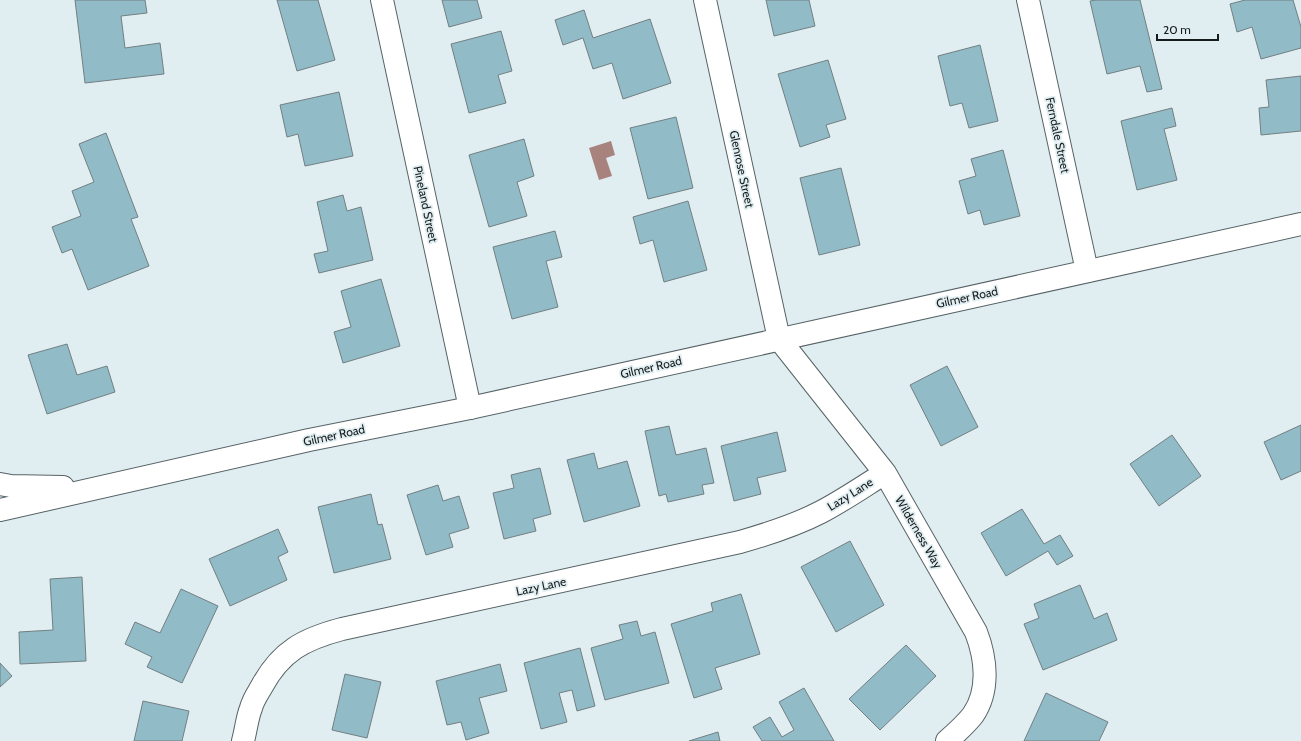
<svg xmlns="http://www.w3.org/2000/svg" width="1301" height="741" font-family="Cabin,sans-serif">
<rect width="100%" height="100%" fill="#e0eef2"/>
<path fill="#a8827d" d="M611 141 615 155 606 158 612 176 599 180 589 148Z"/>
<path fill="#91bcc7" stroke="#727f82" d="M75 0H145L147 13 121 16 125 48 160 43 164 74 85 83Z
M277 0H318L335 60 297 71Z
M442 0H477L482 18 449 27Z
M766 0H809L815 26 774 36Z
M1096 0H1140L1162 89 1147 92 1140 66 1107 74 1090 1Z
M1245 0H1293L1301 27V48L1261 59 1252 27 1237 32 1230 4Z
M584 10 593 38 650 19 671 83 623 99 612 63 593 69 583 38 563 45 555 20Z
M501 31 512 71 498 75 506 103 469 113 451 44Z
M980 45 998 121 969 128 962 103 950 106 938 56Z
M828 60 846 119 826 125 830 137 800 147 778 74Z
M1301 76V131L1261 135 1259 108 1269 107 1266 80Z
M339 92 353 156 305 166 298 134 287 137 280 105Z
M1172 108 1176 126 1164 129 1177 180 1137 190 1121 121Z
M676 117 693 188 648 199 630 128Z
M106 133 138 217 131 219 149 266 88 290 72 249 62 253 52 227 81 216 72 191 94 182 79 144Z
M524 139 534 176 517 182 527 216 489 227 469 155Z
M1003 150 1020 216 984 225 980 210 968 214 959 181 976 176 971 159Z
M841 168 860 245 819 255 800 178Z
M343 195 347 211 361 207 373 260 319 273 314 254 328 251 317 202Z
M688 201 707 270 664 282 653 240 640 244 633 217Z
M555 231 562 257 546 261 558 307 512 319 493 247Z
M381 279 400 346 343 363 334 332 351 327 341 291Z
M67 344 77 375 107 366 115 392 47 414 28 355Z
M947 366 978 427 941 446 910 385Z
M1301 425V471L1281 480 1264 442Z
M669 426 676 455 706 448 714 483 702 485 704 494 668 502 666 494 659 496 645 431Z
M777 432 786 471 757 478 761 494 734 501 721 446Z
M1172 435 1201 476 1159 506 1130 464Z
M594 453 598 469 627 461 640 506 584 522 567 460Z
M540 468 551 514 533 519 536 531 504 539 493 493 514 488 511 475Z
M438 485 443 501 459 496 469 528 449 534 453 547 426 555 407 495Z
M371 494 378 525 382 524 391 559 334 573 318 507Z
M1022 509 1044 544 1060 535 1073 556 1057 565 1048 551 1006 576 981 533Z
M278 529 288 552 278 557 287 580 230 606 209 559Z
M850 541 884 605 836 632 801 567Z
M82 577 86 661 20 664 19 632 53 630 50 579Z
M1080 585 1094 619 1107 613 1117 640 1043 670 1024 624 1039 618 1034 604Z
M181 589 218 606 182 683 147 667 152 657 125 644 135 622 160 633Z
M741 594 760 654 715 668 722 689 694 698 671 624 713 611 711 603Z
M637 621 641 636 655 632 669 683 605 700 591 648 623 639 619 625Z
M906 645 936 676 880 730 849 699Z
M580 648 595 706 577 711 572 690 559 693 567 722 541 729 524 663Z
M0 663 12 676 0 687Z
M500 664 507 691 479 698 489 733 466 740 461 722 447 725 436 681Z
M345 674 381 682 367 738 332 730Z
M804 688 834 741H762L753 727 770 717 782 737 794 730 779 702Z
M1046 693 1108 722 1099 741H1024Z
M143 701 189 711 182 741H134Z
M718 732 720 741H689Z"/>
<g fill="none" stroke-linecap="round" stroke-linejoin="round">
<defs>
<path id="street" d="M382 0 470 408
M705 0 779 339 885 473 976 632C986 658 990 690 973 715 966 724 956 733 947 741
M1028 0 1087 271
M243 741C246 730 247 718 251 708 253 700 258 693 262 686 281 651 304 639 342 629L740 542C768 534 796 525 821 512 844 500 864 486 885 473"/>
<path id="primary" d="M0 484 11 486 63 487
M0 510 309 440 470 408 1301 224"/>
</defs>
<use href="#street" stroke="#576366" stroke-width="24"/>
<use href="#primary" stroke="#576366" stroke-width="24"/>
<use href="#street" stroke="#fff" stroke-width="22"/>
<use href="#primary" stroke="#fff" stroke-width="22"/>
</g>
<g text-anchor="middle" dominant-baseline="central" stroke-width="3.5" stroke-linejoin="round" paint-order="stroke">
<g font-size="12" fill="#151a1b" stroke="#e0eef2">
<text transform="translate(1058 135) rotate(78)">Ferndale Street</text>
<text transform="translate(742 169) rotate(78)">Glenrose Street</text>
<text transform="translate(426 204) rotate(78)">Pineland Street</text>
<text transform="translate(967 297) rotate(-12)">Gilmer Road</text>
<text transform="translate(651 367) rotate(-13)">Gilmer Road</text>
<text transform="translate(334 435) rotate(-12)">Gilmer Road</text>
<text transform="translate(850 494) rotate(-32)">Lazy Lane</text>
<text transform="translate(919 532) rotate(60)">Wilderness Way</text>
<text transform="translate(541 586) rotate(-12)">Lazy Lane</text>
</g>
</g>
<path d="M1157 34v6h61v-6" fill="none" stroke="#151a1b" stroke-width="2"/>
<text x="1163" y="34" font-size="12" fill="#151a1b" stroke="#e0eef2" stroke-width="3" paint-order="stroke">20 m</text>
</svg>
